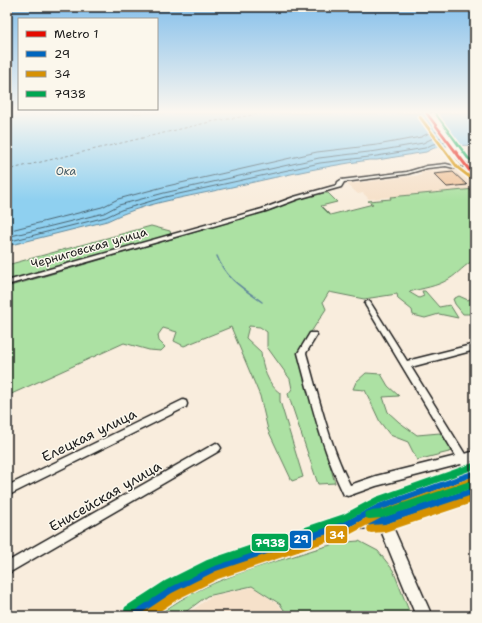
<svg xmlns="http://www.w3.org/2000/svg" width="482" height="623" font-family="'Shantell Sans',sans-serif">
<rect width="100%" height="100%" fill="#f9eddd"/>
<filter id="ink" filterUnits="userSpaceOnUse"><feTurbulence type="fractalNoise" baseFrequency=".025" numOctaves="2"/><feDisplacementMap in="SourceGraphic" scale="8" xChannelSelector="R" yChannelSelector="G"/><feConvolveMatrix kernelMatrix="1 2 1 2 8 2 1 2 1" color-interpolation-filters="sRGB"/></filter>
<g filter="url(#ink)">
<path fill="#f6e1ca" d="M455 169 475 186V189L369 199 363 193 358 194 347 184 422 175 419 172Z
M253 587 279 605 286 616H184L212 596Z"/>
<path fill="#ace1a3" stroke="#647e60" d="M475 189V192L471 193 475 195V260C465 264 458 274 449 279 436 287 423 288 409 292L419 298 424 296 422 291H425L439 307 450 305 458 318 439 314 425 318 413 315 412 310 398 299 397 294 364 299 329 292 323 302 326 309 298 352 335 483 318 484 288 394 292 389 290 379 267 347V332L260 327 249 326 246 338 261 352C262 366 268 385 280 393V401L303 477 292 481 268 430 260 396 231 327 184 346 174 341 177 332 163 328 158 335 159 341 165 347 161 351 149 350 124 343 7 396V287L274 209C291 202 310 191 328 193L337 202 321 206 330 215 373 204 368 201 391 199 390 197Z
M151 226 170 231 171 234 7 282V265Z
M475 281V314H463L455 304 453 299 459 296 468 300 474 296 472 289Z
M366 373 381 374 388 386 399 396 383 397 388 412 399 422 417 435 440 433 453 451 417 460 408 442 390 435 380 422 365 390 353 389 356 382Z
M359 541 378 551 393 570 411 616H288L280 604 252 586 207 596 180 616H157C197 585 246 570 294 556 316 549 336 542 359 541Z"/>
<path fill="#8fd0f0" stroke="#61889b" d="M7 113H475V145L445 146 434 148 426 152 377 160H369C318 167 268 179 218 190 181 198 141 204 107 221L7 246Z"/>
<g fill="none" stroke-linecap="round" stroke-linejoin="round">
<path stroke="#4a6471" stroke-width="1" d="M7 231 102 207 118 199 163 187 317 152 377 145 421 137 429 133 441 131
M7 237 104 213 119 205 164 193 319 158 377 151 423 143 431 139 445 137
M7 242 106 217 121 210 165 197 320 163 377 156 425 148 433 144 449 142"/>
<path stroke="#61889b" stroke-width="1.5" d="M217 256C225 278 244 289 262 302"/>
<path stroke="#445b66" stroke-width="1" stroke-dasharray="3 2.5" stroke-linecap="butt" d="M7 170 210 122 264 113"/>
</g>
<path fill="#f0c69f" stroke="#1c1c1c" d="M453 172 467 185 447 187 434 174Z"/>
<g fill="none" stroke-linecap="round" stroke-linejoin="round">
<defs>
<path id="minor" d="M446 164 462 168 475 166V168L462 170 446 166 427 168 407 174 344 182 341 187 298 199 266 211 7 285V281L262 209 294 197 337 185 338 182 341 180 407 172 427 166Z
M368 301 370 302 407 361 475 344V350L411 367 465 454 475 451V461L470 462 475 470V484L472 482 461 464 376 486 348 496 344 495C322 450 311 401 298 353L310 333H316L317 335 306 353C319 398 329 444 350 485L376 476 456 456 366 306 365 304 366 302Z
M183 400 186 401 187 404 186 407 7 496V486Z
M216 443 219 445 221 448 219 451 7 574V562Z"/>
<path id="major" d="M429 113H433L465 155 475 164V169L461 157Z
M475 467V479L386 512 387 513 475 485V497L392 525 432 616H416L380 528 350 529 216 575 176 595 146 616H124L126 610 166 585 213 562 346 517 378 501Z"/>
</defs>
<use href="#minor" stroke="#1c1c1c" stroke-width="3"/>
<use href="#major" stroke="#1c1c1c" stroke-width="3"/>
<use href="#minor" fill="#fbf7ec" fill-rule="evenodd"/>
<use href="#major" fill="#fbf7ec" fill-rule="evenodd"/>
<defs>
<path id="major-bridge-far1" d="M458 156 463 163 475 172"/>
<path id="major-bridge" d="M473 171 475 172"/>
</defs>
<use href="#major-bridge-far1" stroke="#1c1c1c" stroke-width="6" stroke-linecap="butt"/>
<use href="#major-bridge" stroke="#1c1c1c" stroke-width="8" stroke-linecap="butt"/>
<use href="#major-bridge-far1" stroke="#fbf7ec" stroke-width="5"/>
<use href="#major-bridge" stroke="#fbf7ec" stroke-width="6"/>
<defs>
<path id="bus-1" d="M425 113H427L464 162 475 170V173L462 164Z
M475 470V476L380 511 349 527 215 573 174 593 140 616H128L129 613 168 587 210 566 347 520 378 504Z
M475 487V495L383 525 370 526 367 525 366 522 367 519 370 518 383 517Z"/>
<path id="bus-2" d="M419 116H421L459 167 472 177V179H470L457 169 419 118Z
M475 476V484L383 517 351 534 218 579 178 599 153 616H141L142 613 172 593 216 571 349 527 381 510Z
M475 494V502L385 532 371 533 368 532 367 529 368 526 371 525 385 524Z"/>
<path id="bus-3" d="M434 113H436L469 157 475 162V164L467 159Z
M473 463H475V469L378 504 346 521 212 567 171 587 131 613 128 614 125 613 124 610 125 607 165 581 207 560 344 514 376 497Z
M473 480 475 481V487L473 488 382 518 369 519 366 518 365 515 366 512 369 511 382 510Z"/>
</defs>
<use href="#bus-1" stroke="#fbf7ec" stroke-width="3"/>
<use href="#bus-2" stroke="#fbf7ec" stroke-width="3"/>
<use href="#bus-3" stroke="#fbf7ec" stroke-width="3"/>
<use href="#bus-1" fill="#0065bd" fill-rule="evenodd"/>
<use href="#bus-2" fill="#d69104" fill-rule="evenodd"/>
<use href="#bus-3" fill="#00a651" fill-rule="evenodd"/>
<defs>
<path id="metro-1" d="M425 113H428L475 175V179H474Z"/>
</defs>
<use href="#metro-1" stroke="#fbf7ec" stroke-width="3"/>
<use href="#metro-1" fill="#e50b00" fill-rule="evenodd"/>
</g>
</g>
<linearGradient id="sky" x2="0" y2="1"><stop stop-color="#84bfeb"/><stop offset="0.56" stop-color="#fcf7f0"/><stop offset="1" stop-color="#fcf7f0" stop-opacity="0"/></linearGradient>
<rect width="482" height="200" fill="url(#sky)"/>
<g text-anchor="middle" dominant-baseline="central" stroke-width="3" stroke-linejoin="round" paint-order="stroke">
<g font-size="11" font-style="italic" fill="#445b66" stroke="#fbf7ec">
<text x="66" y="171">Ока</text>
</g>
<g font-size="12" fill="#1c1c1c" stroke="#fbf7ec">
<text transform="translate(89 248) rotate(-16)">Черниговская улица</text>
</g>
<g font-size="14" fill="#1c1c1c" stroke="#fbf7ec">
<text transform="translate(89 435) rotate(-26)">Елецкая улица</text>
<text transform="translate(105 496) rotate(-30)">Енисейская улица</text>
</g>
</g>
<g stroke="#fbf7ec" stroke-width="1.5">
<rect x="325" y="525" width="23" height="19" rx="4" fill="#d69104"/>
<rect x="289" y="530" width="23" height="19" rx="4" fill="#0065bd"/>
<rect x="251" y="533" width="38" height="19" rx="4" fill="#00a651"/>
</g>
<g font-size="11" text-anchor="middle" font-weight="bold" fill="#fff">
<text x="337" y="539">34</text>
<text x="301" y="543">29</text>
<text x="270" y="547">7938</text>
</g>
<rect width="482" height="623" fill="none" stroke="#fbf7ec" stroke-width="24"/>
<rect x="12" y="12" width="458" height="599" fill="none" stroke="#1c1c1c" stroke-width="1.5" filter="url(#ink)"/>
<rect x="18" y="18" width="140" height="92" fill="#fbf7ec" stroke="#a29f99"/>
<rect x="26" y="31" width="20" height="6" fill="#e50b00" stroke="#a29f99"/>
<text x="54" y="38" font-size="12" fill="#1c1c1c">Metro 1</text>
<rect x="26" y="51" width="20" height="6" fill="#0065bd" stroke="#a29f99"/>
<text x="54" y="58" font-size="12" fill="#1c1c1c">29</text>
<rect x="26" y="71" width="20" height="6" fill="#d69104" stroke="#a29f99"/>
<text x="54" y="78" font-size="12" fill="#1c1c1c">34</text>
<rect x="26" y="91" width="20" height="6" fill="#00a651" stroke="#a29f99"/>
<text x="54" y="98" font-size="12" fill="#1c1c1c">7938</text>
</svg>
